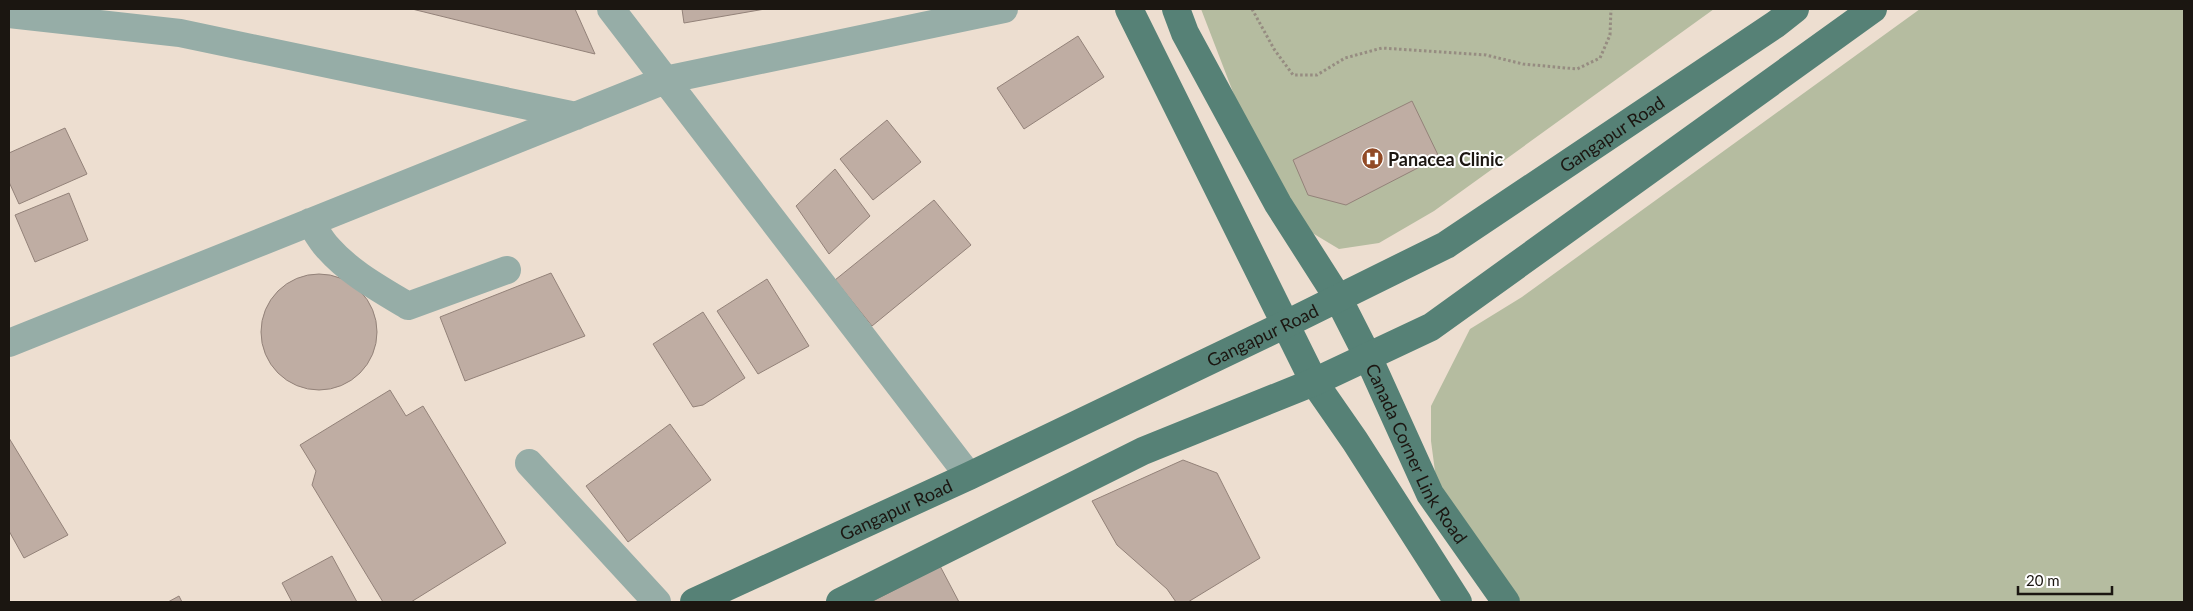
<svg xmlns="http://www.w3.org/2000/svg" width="2193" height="611" font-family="Lato,sans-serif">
<rect width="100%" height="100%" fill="#edded0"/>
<path fill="#b5bca0" d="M1201 9H1714L1434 211 1379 243 1339 249 1299 225 1275 201Z
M1920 9H2184V602H1512L1436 479 1431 441V406L1470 329 1522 297Z"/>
<path fill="#bfada3" stroke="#938279" d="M412 9H575L595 54Z
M682 9H765L684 23Z
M1078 36 1104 77 1024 129 997 88Z
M1412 101 1439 157 1346 205 1308 195 1293 160Z
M887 120 921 162 873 200 840 159Z
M65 128 87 174 19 204 9 182V153Z
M835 169 870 216 829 254 796 206Z
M69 193 88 240 35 262 15 215Z
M934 200 971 245 872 326 835 280Z
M551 273 585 336 465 381 440 317Z
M261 332a58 58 0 1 1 116 0a58 58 0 1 1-116 0Z
M767 279 809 346 758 374 717 311Z
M703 312 745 378 703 405 693 407 653 344Z
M390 390 406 416 423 406 506 543 411 602H383L312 485 316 471 300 445Z
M670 424 711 480 628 542 586 486Z
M9 438 68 535 24 558 9 531Z
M1183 460 1217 473 1260 558 1188 602H1176L1167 589 1117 545 1092 501Z
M332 556 357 602H292L282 583Z
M940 566 959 602H871Z
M179 596 182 602H168Z"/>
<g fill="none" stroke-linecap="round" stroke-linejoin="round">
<path stroke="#968c81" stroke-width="3" stroke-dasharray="2.5 2.5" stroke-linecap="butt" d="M1252 9 1274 49 1293 75H1317L1345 58 1382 48 1486 55 1523 64 1577 69 1600 58 1610 35 1611 9"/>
<path stroke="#96ada7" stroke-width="28" d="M611 9 969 476
M9 14 180 33 576 116
M310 222C316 231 321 241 328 248 350 273 380 289 408 306L507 270
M9 343 665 80 1004 9
M529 463 657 602"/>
<g stroke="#568176" stroke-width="28">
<path d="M1129 9 1314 382 1355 441 1458 602"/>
<path id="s1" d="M1176 9 1185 33 1278 204 1338 298 1368 357 1430 494 1506 602"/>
<path id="s2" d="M694 602 969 476 1284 325 1446 245 1776 24 1795 9"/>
<path d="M840 602 1143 451 1314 382 1431 327 1873 9"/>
</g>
</g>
<defs>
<symbol id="hospital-disc" viewBox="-11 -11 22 22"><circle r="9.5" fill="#914a26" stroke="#fff"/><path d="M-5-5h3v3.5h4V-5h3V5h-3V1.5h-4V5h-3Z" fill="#fff"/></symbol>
</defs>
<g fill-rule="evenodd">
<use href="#hospital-disc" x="1360" y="146" width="25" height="25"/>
</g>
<g text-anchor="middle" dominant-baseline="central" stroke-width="4" stroke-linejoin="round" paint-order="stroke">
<g font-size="18" fill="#1b1611" stroke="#fff">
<text stroke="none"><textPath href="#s2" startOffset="1032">Gangapur Road</textPath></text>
<text stroke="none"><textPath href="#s2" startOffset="628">Gangapur Road</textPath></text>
<text stroke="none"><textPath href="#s1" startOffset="506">Canada Corner Link Road</textPath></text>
<text stroke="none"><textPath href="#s2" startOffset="222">Gangapur Road</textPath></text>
</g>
<g font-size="18" font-weight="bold" fill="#1b1611" stroke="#fff" text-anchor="start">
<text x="1388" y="159">Panacea Clinic</text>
</g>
</g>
<rect width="2193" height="611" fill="none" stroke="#1b1611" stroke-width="20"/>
<path d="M2018 586v8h94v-8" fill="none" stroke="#1b1611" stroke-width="2.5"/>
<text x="2026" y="586" font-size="15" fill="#1b1611" stroke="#ffffff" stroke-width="4" paint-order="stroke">20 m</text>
</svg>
